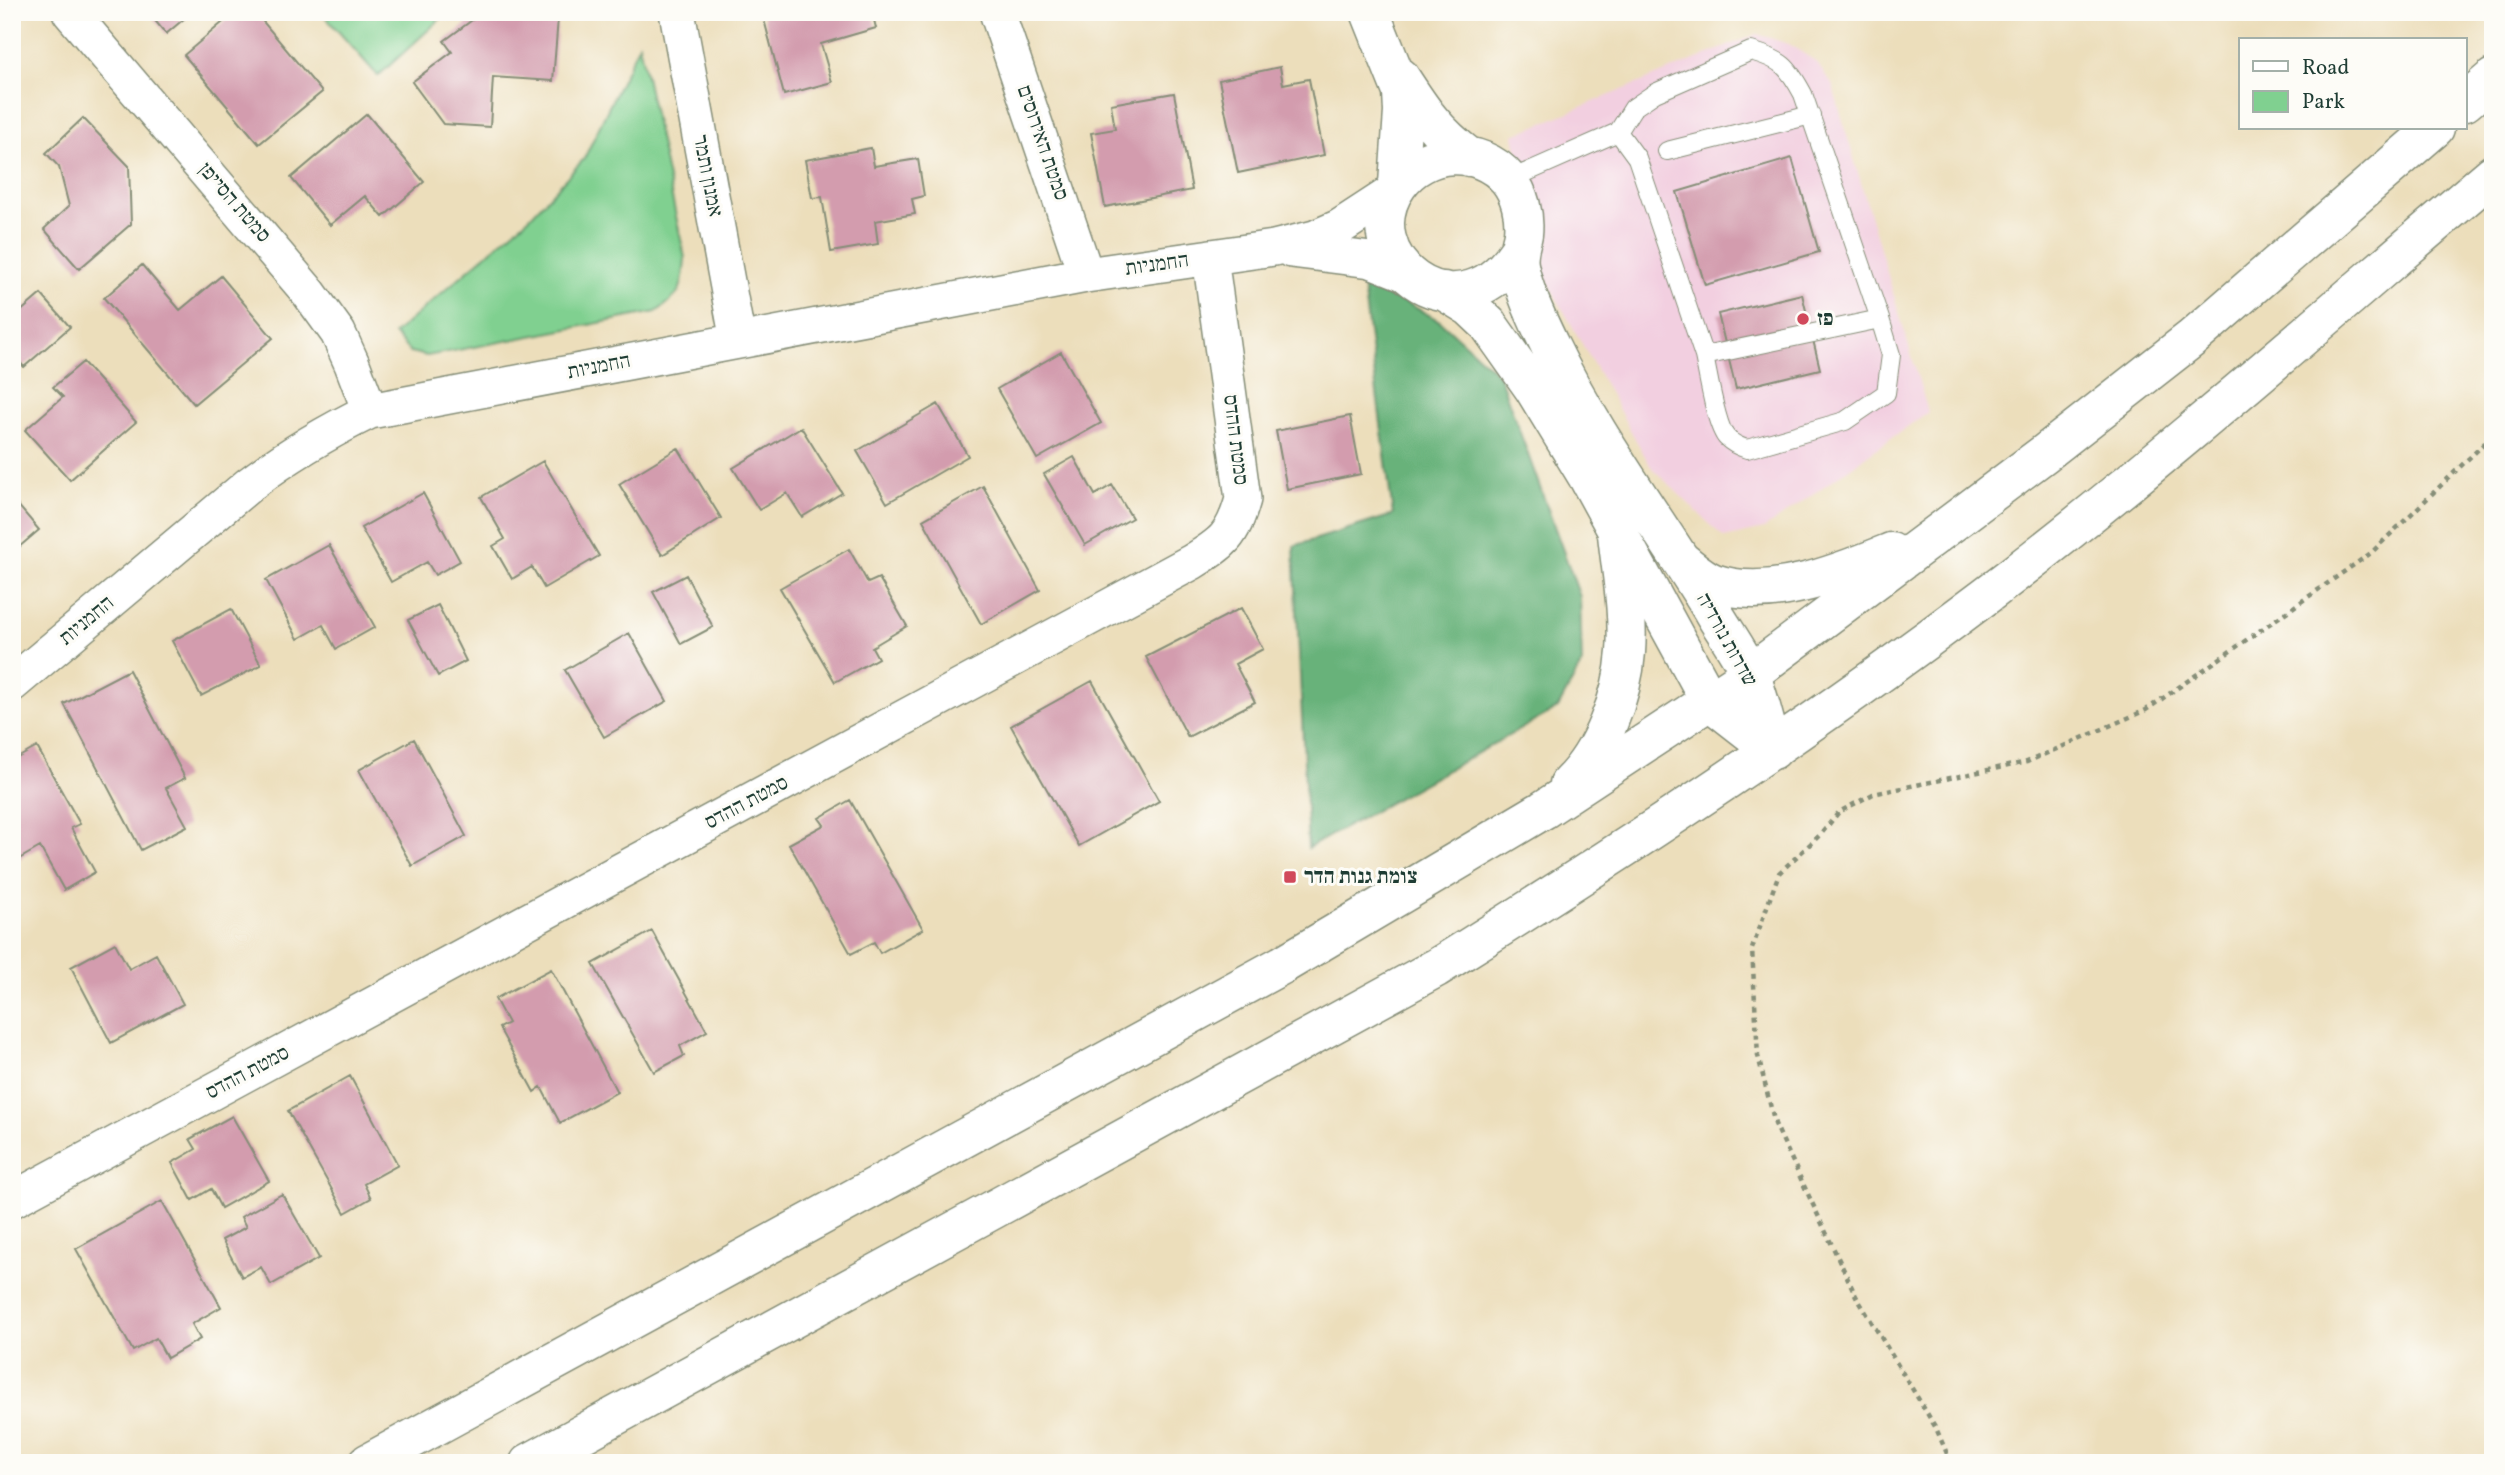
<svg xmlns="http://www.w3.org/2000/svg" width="2505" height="1475" font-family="Vollkorn,'Frank Ruhl Libre',serif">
<rect width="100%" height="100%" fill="#fdfcf7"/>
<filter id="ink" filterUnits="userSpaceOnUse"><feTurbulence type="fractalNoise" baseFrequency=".0143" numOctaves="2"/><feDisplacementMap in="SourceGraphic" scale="14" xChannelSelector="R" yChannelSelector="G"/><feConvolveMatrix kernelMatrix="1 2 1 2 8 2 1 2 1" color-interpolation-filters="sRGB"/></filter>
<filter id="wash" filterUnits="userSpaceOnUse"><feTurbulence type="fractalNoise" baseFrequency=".00686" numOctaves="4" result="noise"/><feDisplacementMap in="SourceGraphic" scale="28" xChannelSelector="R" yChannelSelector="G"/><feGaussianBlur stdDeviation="1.57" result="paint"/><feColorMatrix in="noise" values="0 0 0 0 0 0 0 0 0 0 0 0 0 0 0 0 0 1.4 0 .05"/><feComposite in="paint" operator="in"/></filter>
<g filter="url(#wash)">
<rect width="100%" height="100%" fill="#ecdebb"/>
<path fill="#f2cfe0" d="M1757 34 1789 44 1815 61 1832 84 1928 412 1764 529 1724 538 1651 467 1543 274 1514 135Z"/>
<path fill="#80d090" stroke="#508662" stroke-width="2" d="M321 12H448L378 76Z
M639 44 685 258C683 289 681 295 656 312L427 356 410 352 394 334 530 217 584 159Z"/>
<path fill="#68b27a" stroke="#447857" stroke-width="2" d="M1363 287 1407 303 1440 321 1499 375 1580 597 1582 663 1558 708 1308 848 1294 546 1393 515Z"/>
<g id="blocks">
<path fill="#d39cae" d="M148 12H192L166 34Z
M235 12H255L322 92 259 144 184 55Z
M483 12H532V16L558 18 553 81 493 77 490 127 443 124 412 82 452 52 444 41Z
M762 12H872L876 28 821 44 832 82 784 95Z
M1280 67 1283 84 1309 79 1324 155 1238 173 1219 80Z
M1174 93 1192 190 1105 207 1091 133 1115 129 1111 104Z
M367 114 424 182 383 217 365 196 330 225 291 178Z
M83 118 129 166 131 224 79 269 44 229 69 206 59 167 46 153Z
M871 148 874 166 918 159 924 196 912 199 915 214 875 221 878 244 831 252 822 197 812 198 805 160Z
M1792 158 1819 252 1705 285 1677 192Z
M142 265 180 310 221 276 273 338 194 404 104 298Z
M41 294 70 327 24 367 12 353V319Z
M1802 294 1820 369 1736 389 1718 314Z
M1061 352 1101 423 1037 459 997 389Z
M83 362 136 422 70 480 25 430 63 397 53 387Z
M938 404 968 456 887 503 857 451Z
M1350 416 1361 474 1287 489 1276 431Z
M801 427 842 493 802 517 787 493 759 510 733 468Z
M678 448 721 518 662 555 619 484Z
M1074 457 1095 495 1112 485 1132 518 1085 545 1044 474Z
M543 461 599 556 544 588 532 567 512 579 493 546 505 539 481 497Z
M983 486 1040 590 981 624 923 520Z
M423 493 460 561 435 575 427 562 391 582 361 528Z
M12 498 39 530 12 553Z
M329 545 375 627 336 649 323 625 298 639 266 580Z
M849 549 868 583 879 578 907 626 872 647 878 658 835 682 780 588Z
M686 575 713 627 681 644 653 592Z
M438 605 466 661 438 676 408 620Z
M1241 608 1263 649 1235 664 1255 702 1188 737 1146 657Z
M231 609 261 665 201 696 172 641Z
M629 633 667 701 604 737 565 670Z
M129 670 185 778 166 788 187 826 141 850 64 704Z
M1092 681 1159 801 1079 846 1011 726Z
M414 739 466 836 412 866 359 770Z
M37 747 80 824 71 828 95 872 64 890 40 847 12 863V761Z
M850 800 923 929 880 953 874 942 851 954 789 844 824 825 819 818Z
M652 931 707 1031 680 1046 684 1056 654 1072 593 964Z
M115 943 129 969 156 954 183 1004 111 1043 71 967Z
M551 969 617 1092 560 1123 541 1087 534 1092 499 1028 508 1023 495 999Z
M350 1076 398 1165 364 1184 371 1198 345 1213 288 1111Z
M232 1116 269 1181 221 1208 211 1189 192 1200 172 1163 196 1149 190 1139Z
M282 1194 319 1258 271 1285 261 1267 242 1277 222 1240 246 1227 241 1217Z
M162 1201 221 1307 192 1324 200 1339 167 1358 156 1338 133 1351 76 1249Z"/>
</g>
</g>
<g filter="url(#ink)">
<use href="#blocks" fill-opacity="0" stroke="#868e78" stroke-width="2"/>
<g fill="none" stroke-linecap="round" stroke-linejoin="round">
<defs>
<path id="service" d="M1667 151 1811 115
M1509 180 1618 132 1633 108 1655 93 1751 51C1782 60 1788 66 1803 94L1880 319 1704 356 1637 158 1618 132
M1704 356C1708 374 1716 427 1727 438 1733 444 1740 447 1747 449L1845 421 1886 393 1891 355 1880 319"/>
<path id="minor" d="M70 12 309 293 338 333 352 364 370 411
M677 12 738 341
M997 12 1086 275
M1291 250 1371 260 1409 275
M12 684 250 484C288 455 327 432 370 411L1086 275 1274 248 1315 238 1340 227 1392 193
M12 1200 1192 562C1223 543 1233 536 1243 499L1210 257"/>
<path id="tertiary" d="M1370 12 1402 92 1403 112 1398 184
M1400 77C1422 111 1436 132 1469 157
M1517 253C1454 345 1348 255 1398 185 1424 148 1479 145 1508 179 1520 194 1525 215 1523 234 1521 245 1517 253 1519 265 1524 292 1537 319 1549 344 1594 438 1658 521 1712 610 1724 631 1740 652 1750 674 1760 697 1765 725 1773 750
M1444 291 1470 307 1488 324 1534 389 1587 476 1710 701 1773 750"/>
<path id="trunk" d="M2465 102 2493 78
M1683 562C1692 569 1703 579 1714 583 1770 602 1839 573 1891 552
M1569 784C1601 753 1623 696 1626 652 1629 613 1621 572 1617 534
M368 1463 1282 965 1543 810 1750 674 2044 454 2191 339 2435 128
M529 1463 1436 968C1633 845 1828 717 2013 575 2178 448 2334 309 2493 174"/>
</defs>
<use href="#service" stroke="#868e78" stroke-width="20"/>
<use href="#minor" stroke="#868e78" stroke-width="38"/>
<use href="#tertiary" stroke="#868e78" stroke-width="41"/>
<use href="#trunk" stroke="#868e78" stroke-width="41"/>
<path stroke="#868e78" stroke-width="4.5" stroke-dasharray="5 5" stroke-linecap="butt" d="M1951 1463 1936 1428 1856 1296 1775 1124 1758 1056 1752 949 1779 873 1821 834 1839 812 1873 794 2027 762 2146 710 2371 553 2493 435"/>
<use href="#service" stroke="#fff" stroke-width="18"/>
<use href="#minor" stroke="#fff" stroke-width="35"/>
<use href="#tertiary" stroke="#fff" stroke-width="38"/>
<use href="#trunk" stroke="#fff" stroke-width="38"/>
</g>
</g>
<g fill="#d1495b" stroke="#fdfcf7" stroke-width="2.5">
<circle cx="1803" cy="319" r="7"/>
<rect x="1283" y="870" width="14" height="14" rx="3.5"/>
</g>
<g text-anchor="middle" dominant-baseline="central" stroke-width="6" stroke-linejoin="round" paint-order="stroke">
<g font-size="21" fill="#1f3d34" stroke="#fdfcf7">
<text transform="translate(1042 143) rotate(71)">סמטת האירוסים</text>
<text transform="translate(707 176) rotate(79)">אמנון ותמר</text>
<text transform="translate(234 203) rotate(49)">סמטת הסייפן</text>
<text transform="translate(1157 265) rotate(-8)">החמניות</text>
<text transform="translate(599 367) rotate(-11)">החמניות</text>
<text transform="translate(1235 440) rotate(83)">סמטת ההדס</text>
<text transform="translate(87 621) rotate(-40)">החמניות</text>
<text transform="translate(1726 640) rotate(61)">שדרות נורדיה</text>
<text transform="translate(747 803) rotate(-28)">סמטת ההדס</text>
<text transform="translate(248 1073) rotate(-28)">סמטת ההדס</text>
</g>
<g font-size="21" font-weight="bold" fill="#1f3d34" stroke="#fdfcf7" text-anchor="start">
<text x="1817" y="319">פז</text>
<text x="1304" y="877">צומת גנות הדר</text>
</g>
</g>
<rect width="2505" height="1475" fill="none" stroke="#fdfcf7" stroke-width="42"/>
<rect x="2239" y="38" width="228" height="91" fill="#fdfcf7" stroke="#a4b0a9" stroke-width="2"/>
<rect x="2253" y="61" width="35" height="10" fill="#ffffff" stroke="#a4b0a9" stroke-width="2"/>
<text x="2302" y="74" font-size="21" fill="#1f3d34">Road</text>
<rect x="2253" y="91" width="35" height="21" fill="#80d090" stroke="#a4b0a9" stroke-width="2"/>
<text x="2302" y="108" font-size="21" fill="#1f3d34">Park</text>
</svg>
